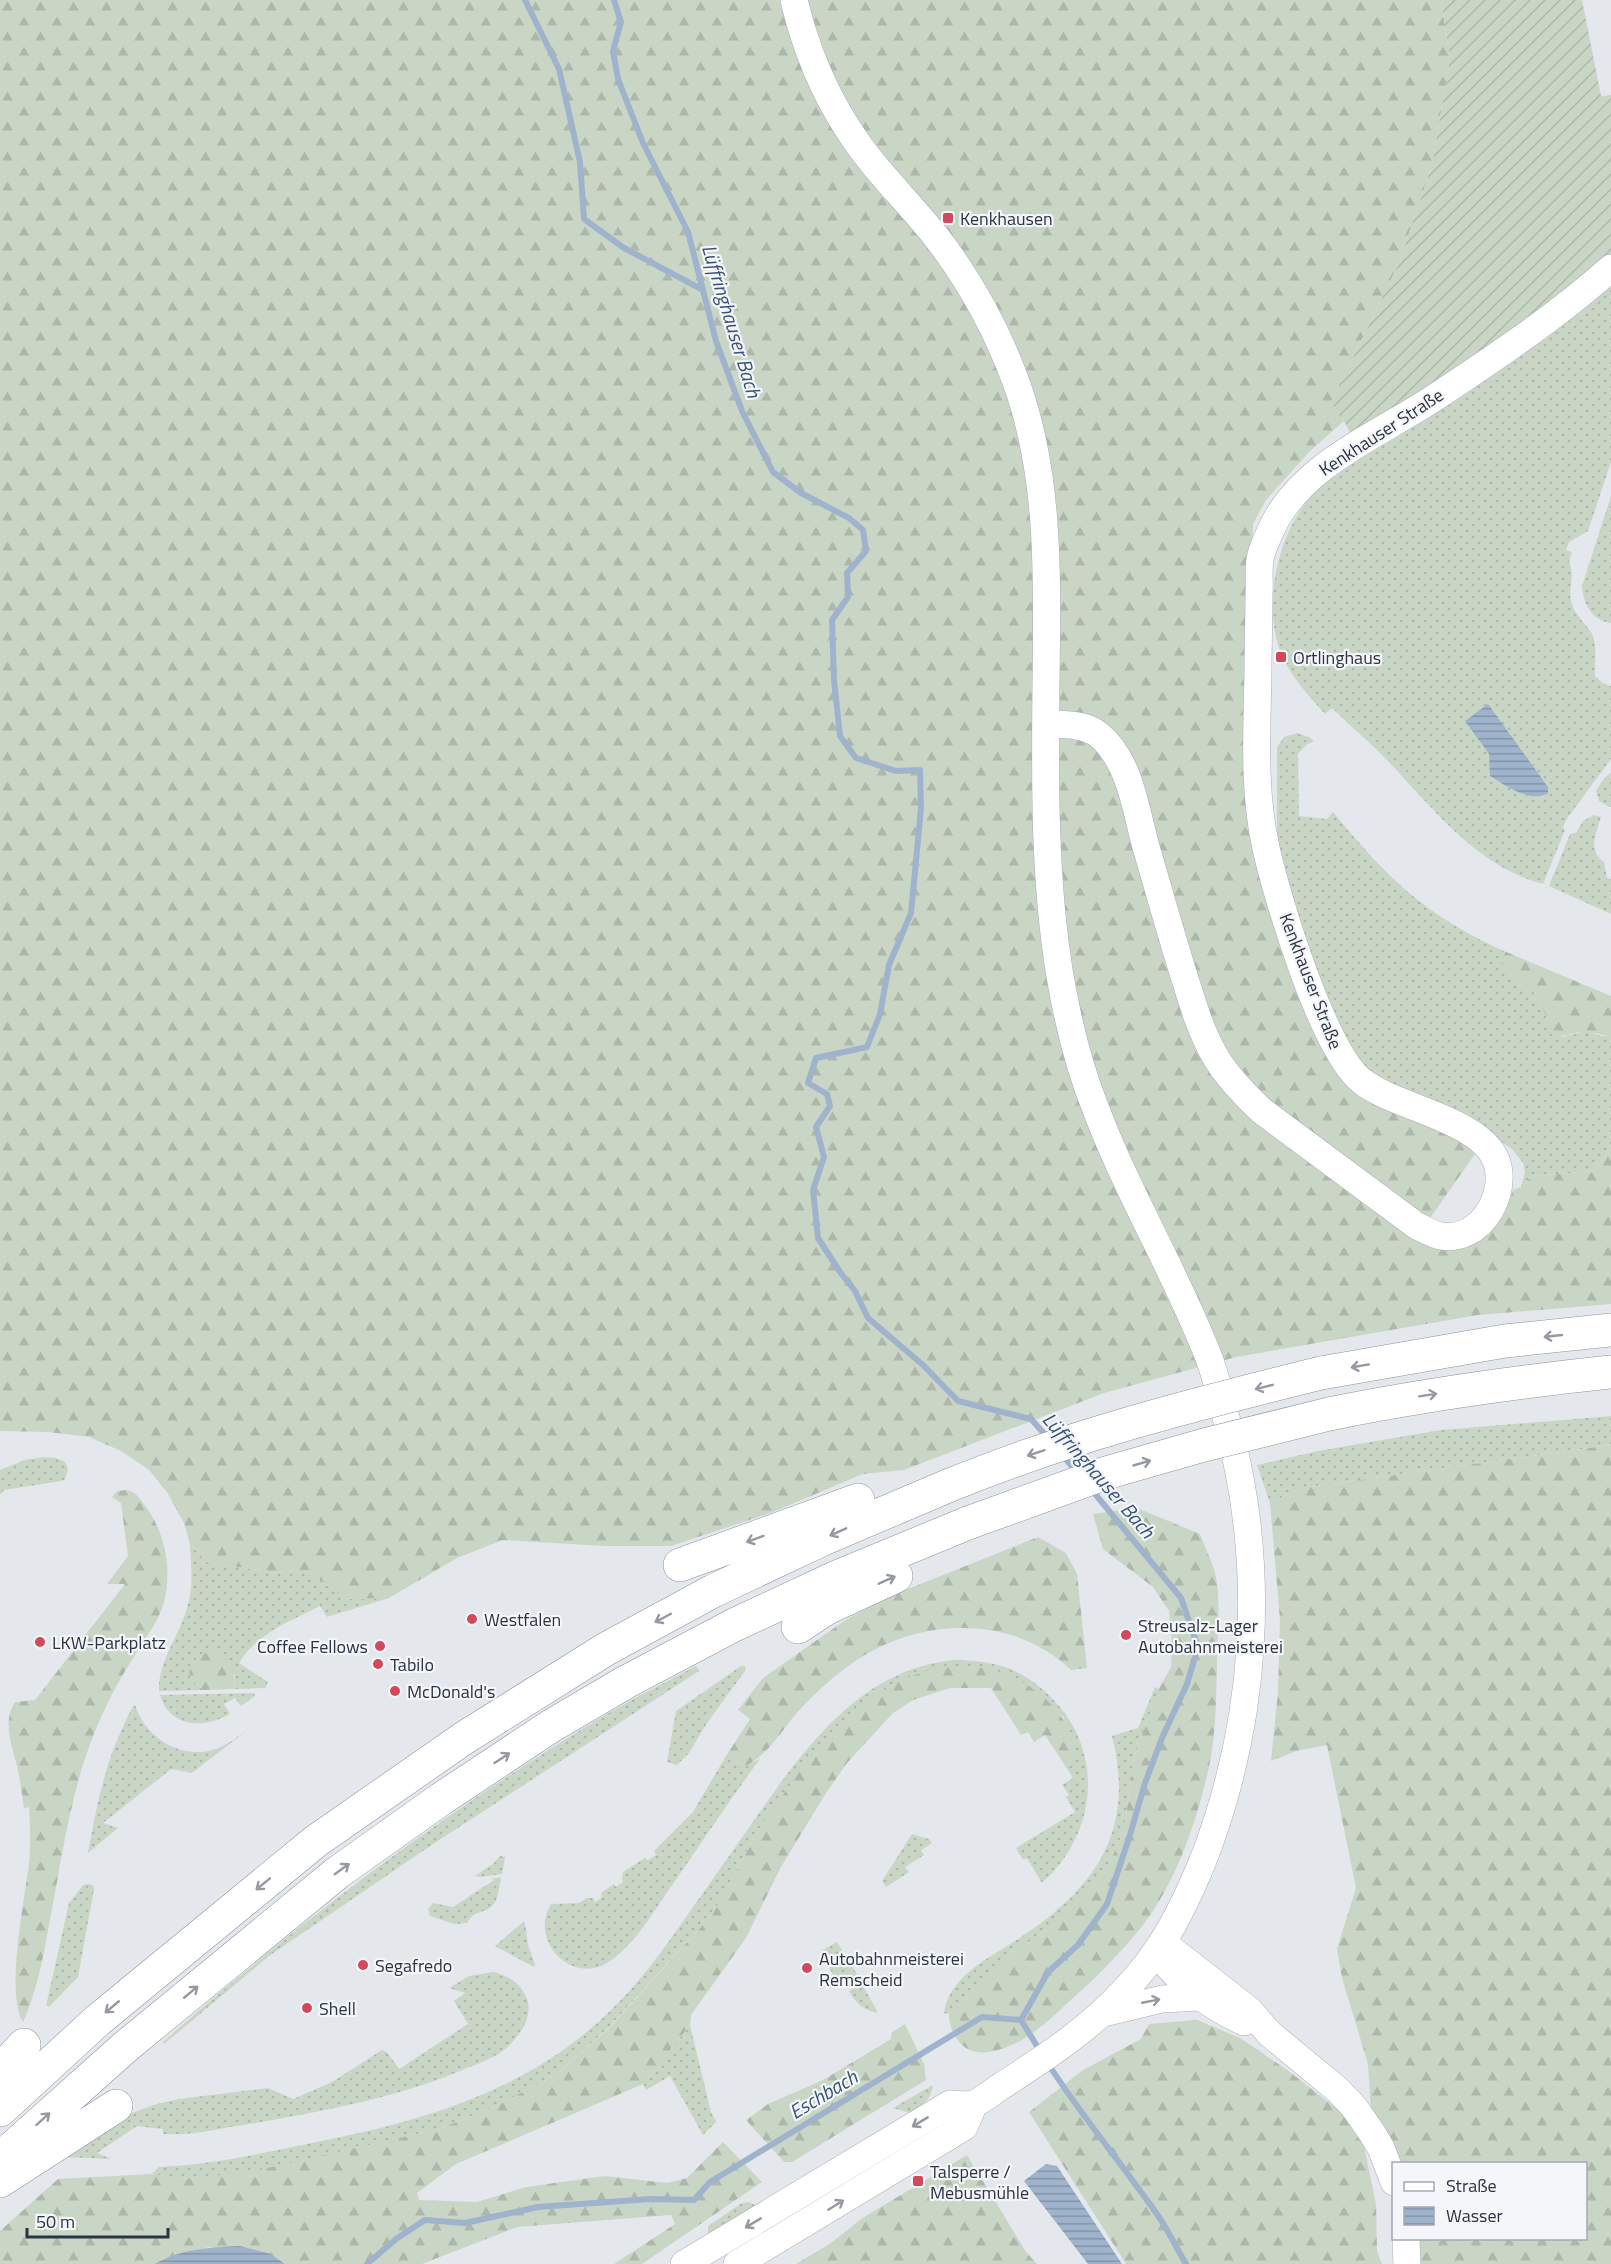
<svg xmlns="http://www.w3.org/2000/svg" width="1611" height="2264" font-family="'Titillium Web',sans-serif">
<defs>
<pattern id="grass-dots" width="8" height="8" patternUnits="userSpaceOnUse" patternTransform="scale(1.5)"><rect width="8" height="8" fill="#c9d6c5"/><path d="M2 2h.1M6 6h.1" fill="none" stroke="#adb8ab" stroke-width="1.8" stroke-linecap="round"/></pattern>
<pattern id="forest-firs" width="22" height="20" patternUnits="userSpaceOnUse" patternTransform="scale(1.5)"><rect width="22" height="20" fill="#c9d6c5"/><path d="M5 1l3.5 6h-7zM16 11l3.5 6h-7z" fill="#adb8ab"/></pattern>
<pattern id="garden-furrows" width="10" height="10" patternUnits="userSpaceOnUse" patternTransform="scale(1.5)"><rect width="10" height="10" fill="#c9d6c5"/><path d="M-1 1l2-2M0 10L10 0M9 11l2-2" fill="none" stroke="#adb8ab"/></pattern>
<pattern id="water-rules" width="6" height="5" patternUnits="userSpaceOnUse" patternTransform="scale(1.5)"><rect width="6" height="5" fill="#9fb4cc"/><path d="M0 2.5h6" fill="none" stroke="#8293a7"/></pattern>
</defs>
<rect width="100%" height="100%" fill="#e4e7ec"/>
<path fill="url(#grass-dots)" d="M1611 286V462L1588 531 1569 542 1566 550 1572 552 1569 561C1576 576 1566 592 1573 607 1577 617 1587 625 1592 634 1598 647 1594 662 1595 676L1603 683 1611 686V759L1566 820 1563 828 1565 830 1543 884C1472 865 1429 802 1379 752 1364 737 1347 723 1332 708L1325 714C1309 696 1292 678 1282 656 1260 604 1279 520 1323 485 1359 456 1400 437 1438 412 1497 373 1558 333 1611 286Z
M1611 496V623C1592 621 1583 603 1582 586Z
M1297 733 1309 737 1314 741 1306 745 1298 754 1299 816 1327 819 1333 812C1387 878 1426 916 1504 951L1502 961 1519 985 1535 993 1549 1021 1562 1037 1586 1031 1601 1036H1611V1145L1595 1171 1532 1176 1521 1187 1525 1172 1523 1163 1512 1149 1496 1138 1401 1091 1363 1067 1335 1029 1277 853V747L1284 737Z
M1611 772V807H1609L1599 801 1596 791 1602 781Z
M1594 815 1601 817C1596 834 1587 850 1604 862L1607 878 1611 879V914L1549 886 1570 834 1576 833 1583 821Z
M1611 1416V1445L1302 1488 1270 1503 1257 1465 1318 1451 1441 1430Z
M44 1457C54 1458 66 1457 68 1469L65 1479 61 1481 4 1490 0 1495V1470L25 1460Z
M190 1544 206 1562 276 1573 308 1570 345 1599 389 1598 327 1617 320 1606C291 1621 257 1633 239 1663L268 1682 265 1688 234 1689 235 1675 191 1679 203 1690 159 1691C158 1661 179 1637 187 1608 194 1587 191 1565 190 1544Z
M953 1660C972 1660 990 1662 1008 1668 1028 1676 1045 1690 1059 1706 1105 1760 1094 1837 1042 1883L1027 1858 1023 1860 1016 1848 1075 1812 1066 1797 1069 1795 1062 1785 1073 1778 1062 1761 1066 1762 1064 1717 938 1667 761 1826 712 1915 608 2028 557 2074 498 2105 439 2129 250 2173 182 2179 152 2174 159 2167C207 2165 255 2155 302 2145 420 2122 530 2093 617 2004 648 1973 672 1937 698 1900 725 1862 752 1823 779 1785 825 1724 873 1669 953 1660Z
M696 1666 699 1671 430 1846 269 1956 164 2044 163 2042C302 1919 452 1806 612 1711 639 1695 668 1681 696 1666Z
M741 1666H746L745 1671 707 1723 689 1753 677 1765 667 1762 676 1711Z
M1155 1687 1159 1689 1134 1757 1124 1830 1109 1864 1095 1884 1058 1922 1016 1951 949 2014 944 2013C949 1978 985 1960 1012 1943 1092 1892 1137 1835 1112 1736L1138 1728Z
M254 1693 255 1696 241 1706 235 1698 224 1704 230 1714C204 1729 170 1728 160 1695Z
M135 1705C145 1736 176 1757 209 1751 224 1748 237 1737 250 1728L192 1773 171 1769 103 1823 118 1828 88 1853C96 1810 104 1765 124 1725 127 1718 130 1710 135 1705Z
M726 1756 745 1766 760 1759C728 1802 699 1847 668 1891 651 1915 635 1944 610 1961 574 1987 528 1942 551 1904L579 1903 587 1898H593L595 1902 602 1897 601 1893 614 1884 616 1887 623 1882 622 1879 623 1872 645 1858 648 1860 656 1855 654 1851 693 1812Z
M912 1834 929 1839 932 1843 921 1850 924 1855 905 1867 909 1872 886 1887 882 1881Z
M500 1856 505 1857 502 1874 481 1877 475 1876 494 1863Z
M501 1877C499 1886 499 1900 492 1906 482 1915 475 1909 467 1923L454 1924 430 1916 428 1909 433 1903 453 1907 494 1880 491 1879Z
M88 1884 93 1885 94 1889 78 1977 50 2006H46L69 1903 83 1885Z
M523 1922 525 1923 528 1945 535 1965 534 1967 495 1946Z
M837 1942 858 1976 840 1987 820 1952Z
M493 1972C509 1976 521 1983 527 1999 534 2020 516 2041 500 2053 490 2059 478 2064 467 2068 399 2098 322 2111 250 2124 221 2128 192 2136 163 2134V2129L137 2126 97 2153 111 2159 64 2157 117 2119 153 2105 179 2099 268 2088 293 2099 332 2082 382 2050 387 2052 399 2069 468 2024 454 2001 465 1993 449 1988 469 1976Z
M862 1984 878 2013C864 2010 856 2004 849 1991Z
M690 2025 711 2112 716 2122 703 2135 670 2076 646 2090 643 2084Z
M931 2086H933C930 2099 924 2106 914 2114L893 2108Z
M749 2202 761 2208 728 2227 708 2233V2226L742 2203Z"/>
<path fill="url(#forest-firs)" d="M0 0H1441L1450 58 1432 165 1399 263 1331 403 1344 421 1310 451 1266 500 1253 524 1245 792 1320 1036 1465 1140 1475 1154 1428 1221 1486 1234 1503 1217 1513 1190 1521 1187 1532 1176 1595 1171 1611 1145V1304L1478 1315 1236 1357 1104 1393 904 1470 863 1474 773 1512 671 1546H604L503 1540 457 1558 389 1598 345 1599 308 1570 276 1573 206 1562 190 1544 184 1523 167 1492 149 1470 121 1451 89 1437 48 1432 0 1431Z
M1504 951 1611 996V1036C1600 1036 1595 1032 1586 1032 1572 1031 1567 1039 1551 1034L1549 1021 1535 993 1519 985 1501 961Z
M1611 1445V2264H1416L1415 2239 1586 2238V2164L1398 2163 1371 2112 1368 2064 1342 1978 1337 1949 1356 1888 1327 1745 1296 1751 1271 1761 1278 1692 1280 1620 1270 1503 1302 1488Z
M126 1490C134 1491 138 1496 143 1503 163 1528 171 1561 166 1593 163 1614 150 1632 138 1650 126 1669 114 1689 105 1709 72 1776 63 1853 49 1925 43 1958 37 1991 23 2022 5 1993 25 1899 29 1863 31 1845 30 1826 29 1807L24 1808C22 1794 20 1780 17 1766 12 1745 2 1722 15 1702L35 1700 125 1584H107L128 1556 121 1503 112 1497 117 1491Z
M1137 1508 1200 1534C1205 1548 1213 1563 1216 1577 1221 1604 1217 1639 1217 1667 1216 1700 1216 1734 1209 1767 1197 1820 1177 1881 1143 1925 1122 1951 1099 1975 1074 1997 1049 2020 1024 2047 988 2052 965 2056 949 2036 949 2014L1016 1951 1058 1922 1095 1884 1109 1864 1124 1830 1134 1757 1159 1689 1171 1667 1172 1642 1169 1611 1153 1587 1103 1549 1093 1514Z
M1038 1537 1066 1553 1077 1574 1087 1668 1071 1670C1020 1620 938 1617 876 1649 849 1662 826 1683 804 1705 783 1726 772 1753 745 1766L726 1756 750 1719 738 1710 763 1678 847 1619 888 1597Z
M212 1651C231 1658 236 1670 234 1689L203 1690 191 1679 189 1672 198 1655Z
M938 1667C955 1667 973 1665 989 1669 1026 1676 1082 1718 1072 1759L1066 1762 1062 1761 1045 1735 1034 1742 1028 1732 1021 1735 991 1688H950L913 1700 893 1713 847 1763 826 1793 781 1867 746 1938 691 2015 690 2025 643 2084 456 2164 417 2193 419 2200 477 2202 526 2187 605 2176 667 2183 687 2178 723 2142 762 2182 642 2264H614L675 2224 671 2215 517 2227 422 2264H285L271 2254 209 2247 163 2259 155 2264H0V2231L58 2179 152 2174 182 2179 250 2172 439 2129 498 2105 557 2074 609 2028 712 1915 761 1826 813 1752 862 1705 897 1681Z
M1197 2020 1240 2038 1287 2070 1340 2111 1364 2146 1376 2204 1377 2251 1382 2264H1126L1029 2112 1083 2070 1141 2039 1149 2024Z
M905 2024 924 2064 926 2080 792 2162H784L746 2120 768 2104 823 2080 891 2039 892 2032Z
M967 2155 1026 2252 1037 2264H796L831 2243 861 2219Z"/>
<path fill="url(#garden-furrows)" d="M1441 0H1582L1601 96 1611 95V254L1529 319 1352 436 1344 421 1331 403 1399 263 1432 165 1450 58Z"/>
<path fill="url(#water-rules)" d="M1488 704 1548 787V793C1530 804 1505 785 1490 776L1489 754 1465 721Z
M1046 2164 1057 2166 1122 2264H1088L1024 2181Z
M240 2246 271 2254 285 2264H155C179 2249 212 2247 240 2246Z"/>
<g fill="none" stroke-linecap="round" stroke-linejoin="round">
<path stroke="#9fb4cc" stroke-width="6" d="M525 0 559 69 580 162 584 219 624 248 703 290
M614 0 621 22 613 51 618 79 643 143 688 232 716 341 742 411 773 472 801 493 849 518 863 530 866 551 847 573 848 597 832 620 834 680 840 736 856 758 896 771 920 770 921 808 911 913 889 965 880 1014 867 1047 816 1058 808 1083 827 1094 830 1106 816 1127 824 1157 813 1190 818 1238 840 1272 855 1291 868 1318 923 1365 958 1401 1031 1419 1048 1438
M1062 1455 1077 1472
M1021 2020 1048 1972 1078 1945 1107 1904 1130 1835 1145 1783 1162 1738 1187 1684 1198 1647 1181 1598 1091 1489
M1047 2062C1082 2117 1124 2166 1161 2220 1170 2234 1177 2249 1186 2264
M367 2264 396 2239 425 2220 465 2223 538 2207 651 2199 694 2200 710 2182 982 2017 1021 2020 1040 2051"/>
<defs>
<path id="secondary" d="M1046 724C1063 725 1084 723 1099 735 1130 760 1136 811 1146 847 1159 891 1171 935 1185 979 1193 1005 1201 1032 1215 1056 1227 1077 1245 1095 1262 1111L1417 1226C1424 1229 1433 1235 1441 1236 1480 1243 1509 1194 1496 1160 1479 1119 1397 1108 1363 1082 1324 1054 1277 898 1266 848 1253 791 1257 730 1258 672 1258 646 1259 619 1259 593 1260 583 1258 571 1260 560 1261 550 1267 539 1271 530 1299 466 1376 436 1431 400 1493 359 1556 317 1611 268
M1163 1943 1249 2010 1270 2034 1338 2090 1354 2107 1372 2133 1381 2148 1394 2182
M1157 1953C1183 1986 1206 2004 1244 2022
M1104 2013 1162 1999 1200 1997
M1406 2238 1407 2264
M684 2264 950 2104C958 2104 966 2106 973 2104 983 2101 994 2090 1003 2085 1046 2057 1088 2030 1123 1992 1161 1953 1181 1913 1202 1863 1257 1723 1267 1570 1228 1425 1222 1403 1217 1379 1209 1358 1176 1273 1129 1196 1097 1112 1079 1068 1068 1023 1060 976 1044 880 1045 781 1046 684 1047 583 1051 478 1016 382 997 330 970 281 937 238 908 201 873 169 848 129 822 89 805 46 794 0
M737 2264 964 2127 974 2104"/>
<path id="highway" d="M1321 1373 1505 1341 1611 1330
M1329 1414C1423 1395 1516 1382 1611 1372
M680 1565 858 1500
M798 1627 827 1608 896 1576
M0 2071 24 2045
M0 2110 98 2020 316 1841 464 1738 606 1649 713 1591 823 1539 950 1485
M0 2159 124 2048 337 1873 441 1799 551 1726 626 1682 734 1625 837 1577 968 1523
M0 2181 116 2106"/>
</defs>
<use href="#secondary" stroke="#a9aeb7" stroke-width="28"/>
<use href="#highway" stroke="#8b94a3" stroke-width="34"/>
<use href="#secondary" stroke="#fff" stroke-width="27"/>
<use href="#highway" stroke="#fff" stroke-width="33"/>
<defs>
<path id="highway-bridge" d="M950 1485C1070 1436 1195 1404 1321 1373
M968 1523 1106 1473 1204 1445 1329 1414"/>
</defs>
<use href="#highway-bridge" stroke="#8b94a3" stroke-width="34" stroke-linecap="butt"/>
<use href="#highway-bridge" stroke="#fff" stroke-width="33"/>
</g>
<defs><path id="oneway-shaft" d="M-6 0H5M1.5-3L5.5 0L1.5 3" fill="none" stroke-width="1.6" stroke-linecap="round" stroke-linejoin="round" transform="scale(1.5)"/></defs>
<g stroke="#959aa2">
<use href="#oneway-shaft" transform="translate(1553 1336) rotate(174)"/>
<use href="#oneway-shaft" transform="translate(1360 1366) rotate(170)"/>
<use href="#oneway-shaft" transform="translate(1264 1387) rotate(166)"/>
<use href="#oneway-shaft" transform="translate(1428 1395) rotate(-9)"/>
<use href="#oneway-shaft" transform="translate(1036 1453) rotate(162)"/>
<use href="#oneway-shaft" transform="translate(1142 1463) rotate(-16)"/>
<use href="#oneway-shaft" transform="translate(838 1532) rotate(156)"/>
<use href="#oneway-shaft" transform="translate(755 1539) rotate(160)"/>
<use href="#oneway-shaft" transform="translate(887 1580) rotate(-24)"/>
<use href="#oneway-shaft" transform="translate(663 1618) rotate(152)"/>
<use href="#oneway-shaft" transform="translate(502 1758) rotate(-33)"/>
<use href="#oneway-shaft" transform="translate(342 1869) rotate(-36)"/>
<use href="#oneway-shaft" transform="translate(263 1884) rotate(141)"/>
<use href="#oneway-shaft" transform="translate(191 1992) rotate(-40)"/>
<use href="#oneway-shaft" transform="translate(1151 2001) rotate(-11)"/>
<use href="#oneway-shaft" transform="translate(112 2007) rotate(140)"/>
<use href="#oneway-shaft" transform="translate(43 2119) rotate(-42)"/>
<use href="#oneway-shaft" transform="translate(920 2122) rotate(149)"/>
<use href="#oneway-shaft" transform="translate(836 2205) rotate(-32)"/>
<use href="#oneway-shaft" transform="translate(753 2223) rotate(149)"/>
</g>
<g fill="#d1495b" stroke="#f4f6f9" stroke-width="2">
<rect x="942" y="212" width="12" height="12" rx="3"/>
<rect x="1275" y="651" width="12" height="12" rx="3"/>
<circle cx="472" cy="1619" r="6"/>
<circle cx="1126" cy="1635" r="6"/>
<circle cx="40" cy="1642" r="6"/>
<circle cx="380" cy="1646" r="6"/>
<circle cx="378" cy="1664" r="6"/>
<circle cx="395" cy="1691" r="6"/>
<circle cx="363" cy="1965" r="6"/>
<circle cx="807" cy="1968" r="6"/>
<circle cx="307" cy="2008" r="6"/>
<rect x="912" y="2175" width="12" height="12" rx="3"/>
</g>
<g text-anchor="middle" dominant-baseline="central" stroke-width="4.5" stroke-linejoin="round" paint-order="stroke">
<g font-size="18" fill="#2b3445" stroke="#f4f6f9" text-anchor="start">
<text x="960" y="218">Kenkhausen</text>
<text x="1293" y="657">Ortlinghaus</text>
<text x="484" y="1619">Westfalen</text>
<text x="1138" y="1625">Streusalz-Lager<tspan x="1138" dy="21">Autobahnmeisterei</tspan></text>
<text x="52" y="1642">LKW-Parkplatz</text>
<text x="368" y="1646" text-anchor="end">Coffee Fellows</text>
<text x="390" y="1664">Tabilo</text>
<text x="407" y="1691">McDonald's</text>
<text x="819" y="1958">Autobahnmeisterei<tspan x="819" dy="21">Remscheid</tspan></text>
<text x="375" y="1965">Segafredo</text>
<text x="319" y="2008">Shell</text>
<text x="930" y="2171">Talsperre /<tspan x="930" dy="21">Mebusmühle</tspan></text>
</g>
<g font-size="18" fill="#2b3445" stroke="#f4f6f9">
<text transform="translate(1381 432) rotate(-33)">Kenkhauser Straße</text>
<text transform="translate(1311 981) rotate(69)">Kenkhauser Straße</text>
</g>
<g font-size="20" font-style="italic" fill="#34527a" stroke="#f4f6f9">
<text transform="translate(732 321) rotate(73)">Lüffringhauser Bach</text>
<text transform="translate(1099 1475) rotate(49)">Lüffringhauser Bach</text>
<text transform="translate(823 2094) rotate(-31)">Eschbach</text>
</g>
</g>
<rect x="1392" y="2162" width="195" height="78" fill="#f4f6f9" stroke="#a4a8b1" stroke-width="1.5"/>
<rect x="1404" y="2182" width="30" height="9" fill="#ffffff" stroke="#a4a8b1" stroke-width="1.5"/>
<text x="1446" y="2192" font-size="18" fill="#2b3445">Straße</text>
<rect x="1404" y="2207" width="30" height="18" fill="url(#water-rules)" stroke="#a4a8b1" stroke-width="1.5"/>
<text x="1446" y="2222" font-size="18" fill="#2b3445">Wasser</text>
<path d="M27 2228v9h141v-9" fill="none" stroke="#2b3445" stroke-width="3"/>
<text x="36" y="2228" font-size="18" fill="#2b3445" stroke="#f4f6f9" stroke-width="4.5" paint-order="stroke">50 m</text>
</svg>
